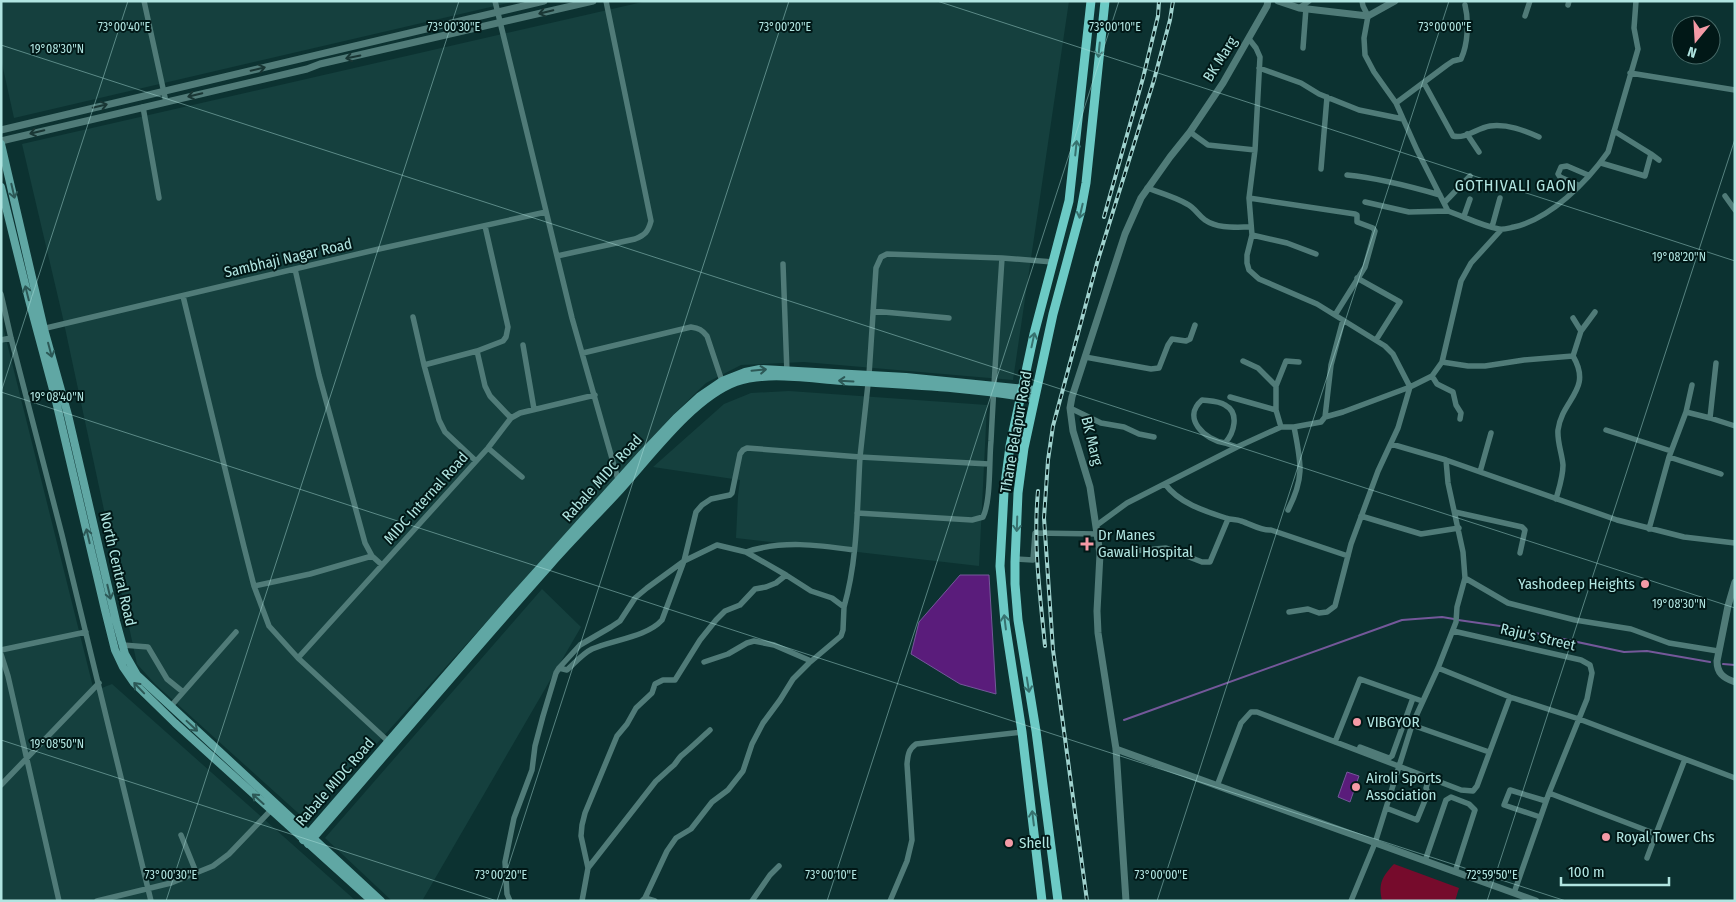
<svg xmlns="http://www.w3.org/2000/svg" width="1736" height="902" font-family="'Fira Sans Condensed',sans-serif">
<rect width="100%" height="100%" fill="#0c3231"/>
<path fill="#15403e" d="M1 1H516L14 118 1 59Z
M647 1H1069L1013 380 804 362 741 365 706 383 672 416 307 821 155 684 137 664 62 314 22 144Z
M1 319 94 691 112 684 356 901H1Z
M789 391 987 405 979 566 736 538 738 496 740 480 653 467 724 404 751 393Z
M542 589 581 627 422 901H392L325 838Z"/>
<path fill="#760b2c" d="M1394 864 1459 888 1455 901H1382C1378 883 1382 877 1394 864Z"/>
<path fill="#5a1c7b" stroke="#74589a" d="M960 575H989L996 694 960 684 911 654 919 622Z
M1347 772 1359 776 1350 802 1338 797Z"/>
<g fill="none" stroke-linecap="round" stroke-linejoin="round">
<path stroke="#74589a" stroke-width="2" d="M1458 620 1507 627 1624 652 1647 651 1710 662
M1723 664 1735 665
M1124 720 1402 620 1442 617 1454 619"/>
<path stroke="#507b78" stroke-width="5.5" d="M144 1 166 102
M495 1 572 318 619 483
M1362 1 1363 6 1368 16 1364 38 1365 55 1374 72 1396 103 1417 150 1448 211C1465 217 1482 226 1499 229 1503 230 1509 228 1514 227 1550 219 1587 182 1608 152L1638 49 1634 28 1636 1
M1568 5 1569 1
M1299 8 1309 1
M1525 16 1530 1
M1249 39 1256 48 1260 57 1255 150 1249 198 1252 235 1247 255V263L1249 270 1259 279 1317 304 1385 346 1393 354 1410 387 1398 428 1378 471 1351 544 1335 606 1327 612 1319 613 1308 609 1289 612
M1303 48 1306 8
M1259 68 1301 83 1319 94 1359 110 1403 119
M1630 73 1735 90
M1424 83 1453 136C1466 139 1477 128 1490 126 1508 124 1523 130 1539 137
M1396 103 1447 65 1453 61 1461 59C1468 44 1469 21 1465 5
M143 107 159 198
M1190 132 1208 145 1255 150
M1467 134 1479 152
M1651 154 1659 160
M1601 163 1645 176 1651 154 1614 131
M1321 169 1327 97
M1347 175C1379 178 1409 186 1440 195
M1578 185 1560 177 1558 174 1561 167 1567 166 1588 175
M1147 188C1161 193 1175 197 1187 204 1195 208 1198 215 1205 220 1218 229 1236 227 1251 227
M1725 196 1735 210
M1249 198 1355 214 1357 215V222L1373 228 1375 231 1365 267 1335 315
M1365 202 1409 212 1448 211
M1444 203 1470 176
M1464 216 1470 199
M485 226 508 327 506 337 503 341 477 351 485 386 490 396 511 418
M1492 227 1500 198
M1252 235 1287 243 1316 254
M557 256 635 239C645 235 648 232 651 221L606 1
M1002 258 1053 262
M783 264 787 373
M295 269 319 375 365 543 372 556 382 565
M1357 278 1400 302 1376 340
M1 294 11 338 62 535 151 901
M183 296 244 547 254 586 269 626 298 658 390 743
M873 311 949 318
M413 317 424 365 439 420 445 432 476 461
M1573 318 1581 331
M42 329 379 249 546 212
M1 340 11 338
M523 345 534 409
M583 353 691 327C699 328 702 330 707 336L723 384
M1085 357 1151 369 1159 368 1168 345 1172 339 1186 341 1190 339 1195 325
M1243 361 1258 368 1276 386V410L1281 427
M1442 362 1468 366H1485L1524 360 1573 356
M424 365 477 351
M1432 376 1437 384 1453 392 1456 405 1461 413 1460 419
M1276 386 1286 361 1299 362
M1230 397 1276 410
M1070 408 1101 423 1124 427 1139 434 1154 437
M1686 412 1710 418 1716 363
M1325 417 1343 412 1410 387 1432 376 1442 362 1461 281 1471 263 1501 230
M1710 418 1735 426
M1606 430 1671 451
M1225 443C1205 440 1181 418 1202 400 1209 401 1219 401 1225 405 1240 413 1234 433 1225 443L1237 447
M1391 444 1446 460 1617 520 1684 537 1735 543
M488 448 522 477
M1669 457 1721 474
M1480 472 1491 433
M1165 484C1179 503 1204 511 1226 518 1231 520 1236 519 1241 521 1251 524 1261 531 1271 530L1348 556
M1556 499C1559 488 1563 477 1563 465 1562 453 1557 442 1558 430 1562 399 1593 390 1573 356L1581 331 1595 312
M1288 510C1305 477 1301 463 1294 427
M1455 512 1522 527 1525 530 1520 553
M857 513 972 520 983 517C991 501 989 460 991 441 994 380 998 319 1002 258L887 254 881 257 876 268 869 375 860 457 989 464
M1361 516 1421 534 1459 528
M1097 525 1127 503 1237 447 1281 427H1294L1321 422 1325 417 1331 365 1343 320
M1649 529 1669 457 1686 412 1692 385
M746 552C782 540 818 545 854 550
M1100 554 1166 548 1202 562H1210L1228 519
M1015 559 1033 560 1035 533 1098 534
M1465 578 1508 603 1575 620 1631 629 1669 643 1718 651
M254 586 310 574 372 556
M1453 631 1581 660 1590 665 1592 673 1587 699 1549 793 1514 893
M123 645 148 647 167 679 183 692
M1 650 86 632
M1 654 8 676 59 901
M298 658 488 448 511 418 520 413 595 395
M704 662 728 654 747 643 754 641 774 645 811 661
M559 668 580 645 611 627 620 621 635 598 647 588 684 561 717 545 746 552 786 575
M1438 668 1510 697 1579 719 1735 778
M171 706 236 632
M1412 725 1489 752
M1335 742 1360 679 1422 701
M1360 747 1389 758 1392 756 1413 698
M1 785 99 683
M1217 786 1241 723 1251 712H1257L1461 790 1473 791 1477 786 1510 697
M1549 793 1656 834 1685 759
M1386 808 1417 820 1428 793 1426 788 1429 778
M1540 817 1504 805 1510 790 1546 801
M181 835 196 872
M1647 858 1656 834
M1425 861 1446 800 1451 797 1469 804 1475 810 1455 872
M588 868 656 781C662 776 668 770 674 765 676 763 678 759 681 756 691 748 700 739 710 730
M97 901 171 883 213 866 229 854 273 808
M510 901 507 894 505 862 514 818 532 770 535 746 543 716 556 673 559 668 567 670C575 663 582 654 592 649 612 640 647 637 662 620L684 561 696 512 702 505 711 499 730 495 732 493 740 454 743 450 747 448 860 457C857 507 858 558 844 607
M582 901 588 868 581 836 582 825 585 813 617 736 627 724 636 708 652 693 655 684 663 680H675L700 640 716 620 725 611 740 605 755 589 766 587 776 583 786 575 811 591 832 598 844 607 843 630 841 636 809 663 793 679 780 700 763 723 752 744 743 771 728 790 712 802 691 829 676 838 667 851 645 898
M642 901 645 898 655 901
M752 901 770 875 779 866
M890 901 907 861 912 840 907 764C908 755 908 750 916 744L1022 732
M1351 901 1375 843 1412 725 1438 668 1456 622 1457 607 1465 578 1463 552 1448 483 1446 460"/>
<path stroke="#507b78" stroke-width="7" d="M1278 1 1299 8 1368 16 1395 1
M1 130 544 1
M1 141 307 69 320 64 593 1
M1735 582 1728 606 1717 661C1717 673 1723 678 1735 682
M1116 749 1536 901
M1126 901 1116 749 1098 633 1097 611 1100 554 1090 487 1073 431 1070 408 1072 397 1125 234 1141 198 1170 157 1190 132 1223 83 1267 6 1268 1"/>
<path stroke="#60a7a4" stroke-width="8" d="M1 144 44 329 68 415 116 621 125 654 137 675 381 901
M1 187 29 300 55 397 105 610 115 650 123 667 134 683 175 723 372 901
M303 840 510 601 642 454 676 418 700 396 722 381 745 372 760 369 906 377 1036 390
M308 844C389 751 468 657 550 565 573 539 597 515 620 490 651 456 693 398 736 382 767 371 810 379 843 381 906 385 971 387 1034 399"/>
<path stroke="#6ccac5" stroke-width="9" d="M1042 901 1022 732 1005 622 1000 566 1004 492 1010 446 1034 334 1069 201 1091 1
M1058 901 1036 731 1018 620 1015 584V562L1018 493 1024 448 1053 314 1081 210 1086 183 1105 1"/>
<defs>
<path id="rail" d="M1104 217 1143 78 1158 16 1159 1
M1038 491C1033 543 1040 594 1045 646
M1087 901 1053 650 1044 518 1048 460 1053 426 1097 263 1154 80 1170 20 1173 1"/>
</defs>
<use href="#rail" stroke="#9fd2ce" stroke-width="4"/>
<use href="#rail" stroke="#011817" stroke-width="2" stroke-dasharray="5.5" stroke-linecap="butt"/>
</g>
<defs><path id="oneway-shaft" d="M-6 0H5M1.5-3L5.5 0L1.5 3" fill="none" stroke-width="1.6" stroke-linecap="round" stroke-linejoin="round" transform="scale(1.25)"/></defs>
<g stroke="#193634">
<use href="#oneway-shaft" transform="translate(546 12) rotate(167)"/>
<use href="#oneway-shaft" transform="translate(353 57) rotate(168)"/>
<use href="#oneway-shaft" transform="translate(258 69) rotate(-13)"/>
<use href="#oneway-shaft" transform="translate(195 95) rotate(167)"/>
<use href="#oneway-shaft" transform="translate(100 106) rotate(-13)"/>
<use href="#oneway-shaft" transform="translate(37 132) rotate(167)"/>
</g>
<g stroke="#36716e">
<use href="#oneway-shaft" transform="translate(1099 50) rotate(96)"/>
<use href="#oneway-shaft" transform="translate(1076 148) rotate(-84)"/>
<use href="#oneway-shaft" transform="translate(1081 211) rotate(103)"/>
<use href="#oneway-shaft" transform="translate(1033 340) rotate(-78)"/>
<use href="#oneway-shaft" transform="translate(1017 524) rotate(92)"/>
<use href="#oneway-shaft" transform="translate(1005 622) rotate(-97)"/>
<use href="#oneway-shaft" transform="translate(1028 685) rotate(81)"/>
<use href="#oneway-shaft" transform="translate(1033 818) rotate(-97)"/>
</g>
<g stroke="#2c5856">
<use href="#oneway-shaft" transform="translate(13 191) rotate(77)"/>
<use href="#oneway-shaft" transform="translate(27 293) rotate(-104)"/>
<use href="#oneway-shaft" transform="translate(50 350) rotate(75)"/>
<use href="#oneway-shaft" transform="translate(759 370) rotate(-5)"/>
<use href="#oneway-shaft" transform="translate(846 381) rotate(-177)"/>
<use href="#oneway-shaft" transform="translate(88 536) rotate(-103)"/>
<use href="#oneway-shaft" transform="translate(109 592) rotate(77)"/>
<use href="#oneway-shaft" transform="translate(139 688) rotate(-134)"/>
<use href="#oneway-shaft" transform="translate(192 726) rotate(43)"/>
<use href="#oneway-shaft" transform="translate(258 799) rotate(-138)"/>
</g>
<path fill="none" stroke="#b1e5e1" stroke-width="1" stroke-opacity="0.45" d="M937 1 1735 261M1 45 1735 608M1 392 128 1M1 392 1566 901M1 740 497 901M166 901 459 1M497 901 789 1M827 901 1119 1M1157 901 1449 1M1487 901 1735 139"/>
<g fill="#f49aa6" stroke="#011817" stroke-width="2">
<path d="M1084.5 536.5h5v5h5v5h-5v5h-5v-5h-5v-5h5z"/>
<circle cx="1645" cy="584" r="5"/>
<circle cx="1357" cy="722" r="5"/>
<circle cx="1356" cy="787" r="5"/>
<circle cx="1606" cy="837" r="5"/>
<circle cx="1009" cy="843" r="5"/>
</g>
<g text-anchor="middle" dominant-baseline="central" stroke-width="4" stroke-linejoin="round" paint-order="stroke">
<g font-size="15" fill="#b1e5e1" stroke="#011817">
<text transform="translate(1220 59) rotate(-58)">BK Marg</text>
<text transform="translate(288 258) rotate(-13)">Sambhaji Nagar Road</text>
<text transform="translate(1016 432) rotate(-80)">Thane Belapur Road</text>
<text transform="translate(1092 441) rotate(76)">BK Marg</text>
<text transform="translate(602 478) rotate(-48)">Rabale MIDC Road</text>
<text transform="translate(426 498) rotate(-48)">MIDC Internal Road</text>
<text transform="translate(118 569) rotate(77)">North Central Road</text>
<text transform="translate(1538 637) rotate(13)">Raju's Street</text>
<text transform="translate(335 782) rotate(-49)">Rabale MIDC Road</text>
</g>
<g font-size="15" fill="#b1e5e1" stroke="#011817" text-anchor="start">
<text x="1098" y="535">Dr Manes<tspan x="1098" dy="17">Gawali Hospital</tspan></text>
<text x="1635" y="584" text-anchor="end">Yashodeep Heights</text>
<text x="1367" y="722">VIBGYOR</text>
<text x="1366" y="778">Airoli Sports<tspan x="1366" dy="17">Association</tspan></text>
<text x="1616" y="837">Royal Tower Chs</text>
<text x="1019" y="843">Shell</text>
</g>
<g font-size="16" letter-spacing="1" fill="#b1e5e1" stroke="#011817">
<text x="1516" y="185">GOTHIVALI GAON</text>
</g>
</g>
<g font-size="12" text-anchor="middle" fill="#b1e5e1" stroke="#011817" stroke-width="4" stroke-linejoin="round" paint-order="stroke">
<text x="124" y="31">73°00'40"E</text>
<text x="454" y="31">73°00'30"E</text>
<text x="785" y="31">73°00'20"E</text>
<text x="1115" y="31">73°00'10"E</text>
<text x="1445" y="31">73°00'00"E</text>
<text x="57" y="53">19°08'30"N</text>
<text x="1679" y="261">19°08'20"N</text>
<text x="57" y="401">19°08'40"N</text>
<text x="1679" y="608">19°08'30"N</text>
<text x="57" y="748">19°08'50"N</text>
<text x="171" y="879">73°00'30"E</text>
<text x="501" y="879">73°00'20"E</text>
<text x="831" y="879">73°00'10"E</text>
<text x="1161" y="879">73°00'00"E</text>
<text x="1492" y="879">72°59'50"E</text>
</g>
<rect width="1736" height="902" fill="none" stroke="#b1e5e1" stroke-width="5"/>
<g transform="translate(1696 40) rotate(198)"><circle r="24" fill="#011817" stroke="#476a68"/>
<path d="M0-4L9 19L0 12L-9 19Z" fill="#f49aa6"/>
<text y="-8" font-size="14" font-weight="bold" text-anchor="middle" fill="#b1e5e1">N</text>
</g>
<path d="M1561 877v8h108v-8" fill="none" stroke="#b1e5e1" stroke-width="2.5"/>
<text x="1568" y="877" font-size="15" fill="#b1e5e1" stroke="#011817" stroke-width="4" paint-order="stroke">100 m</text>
</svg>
